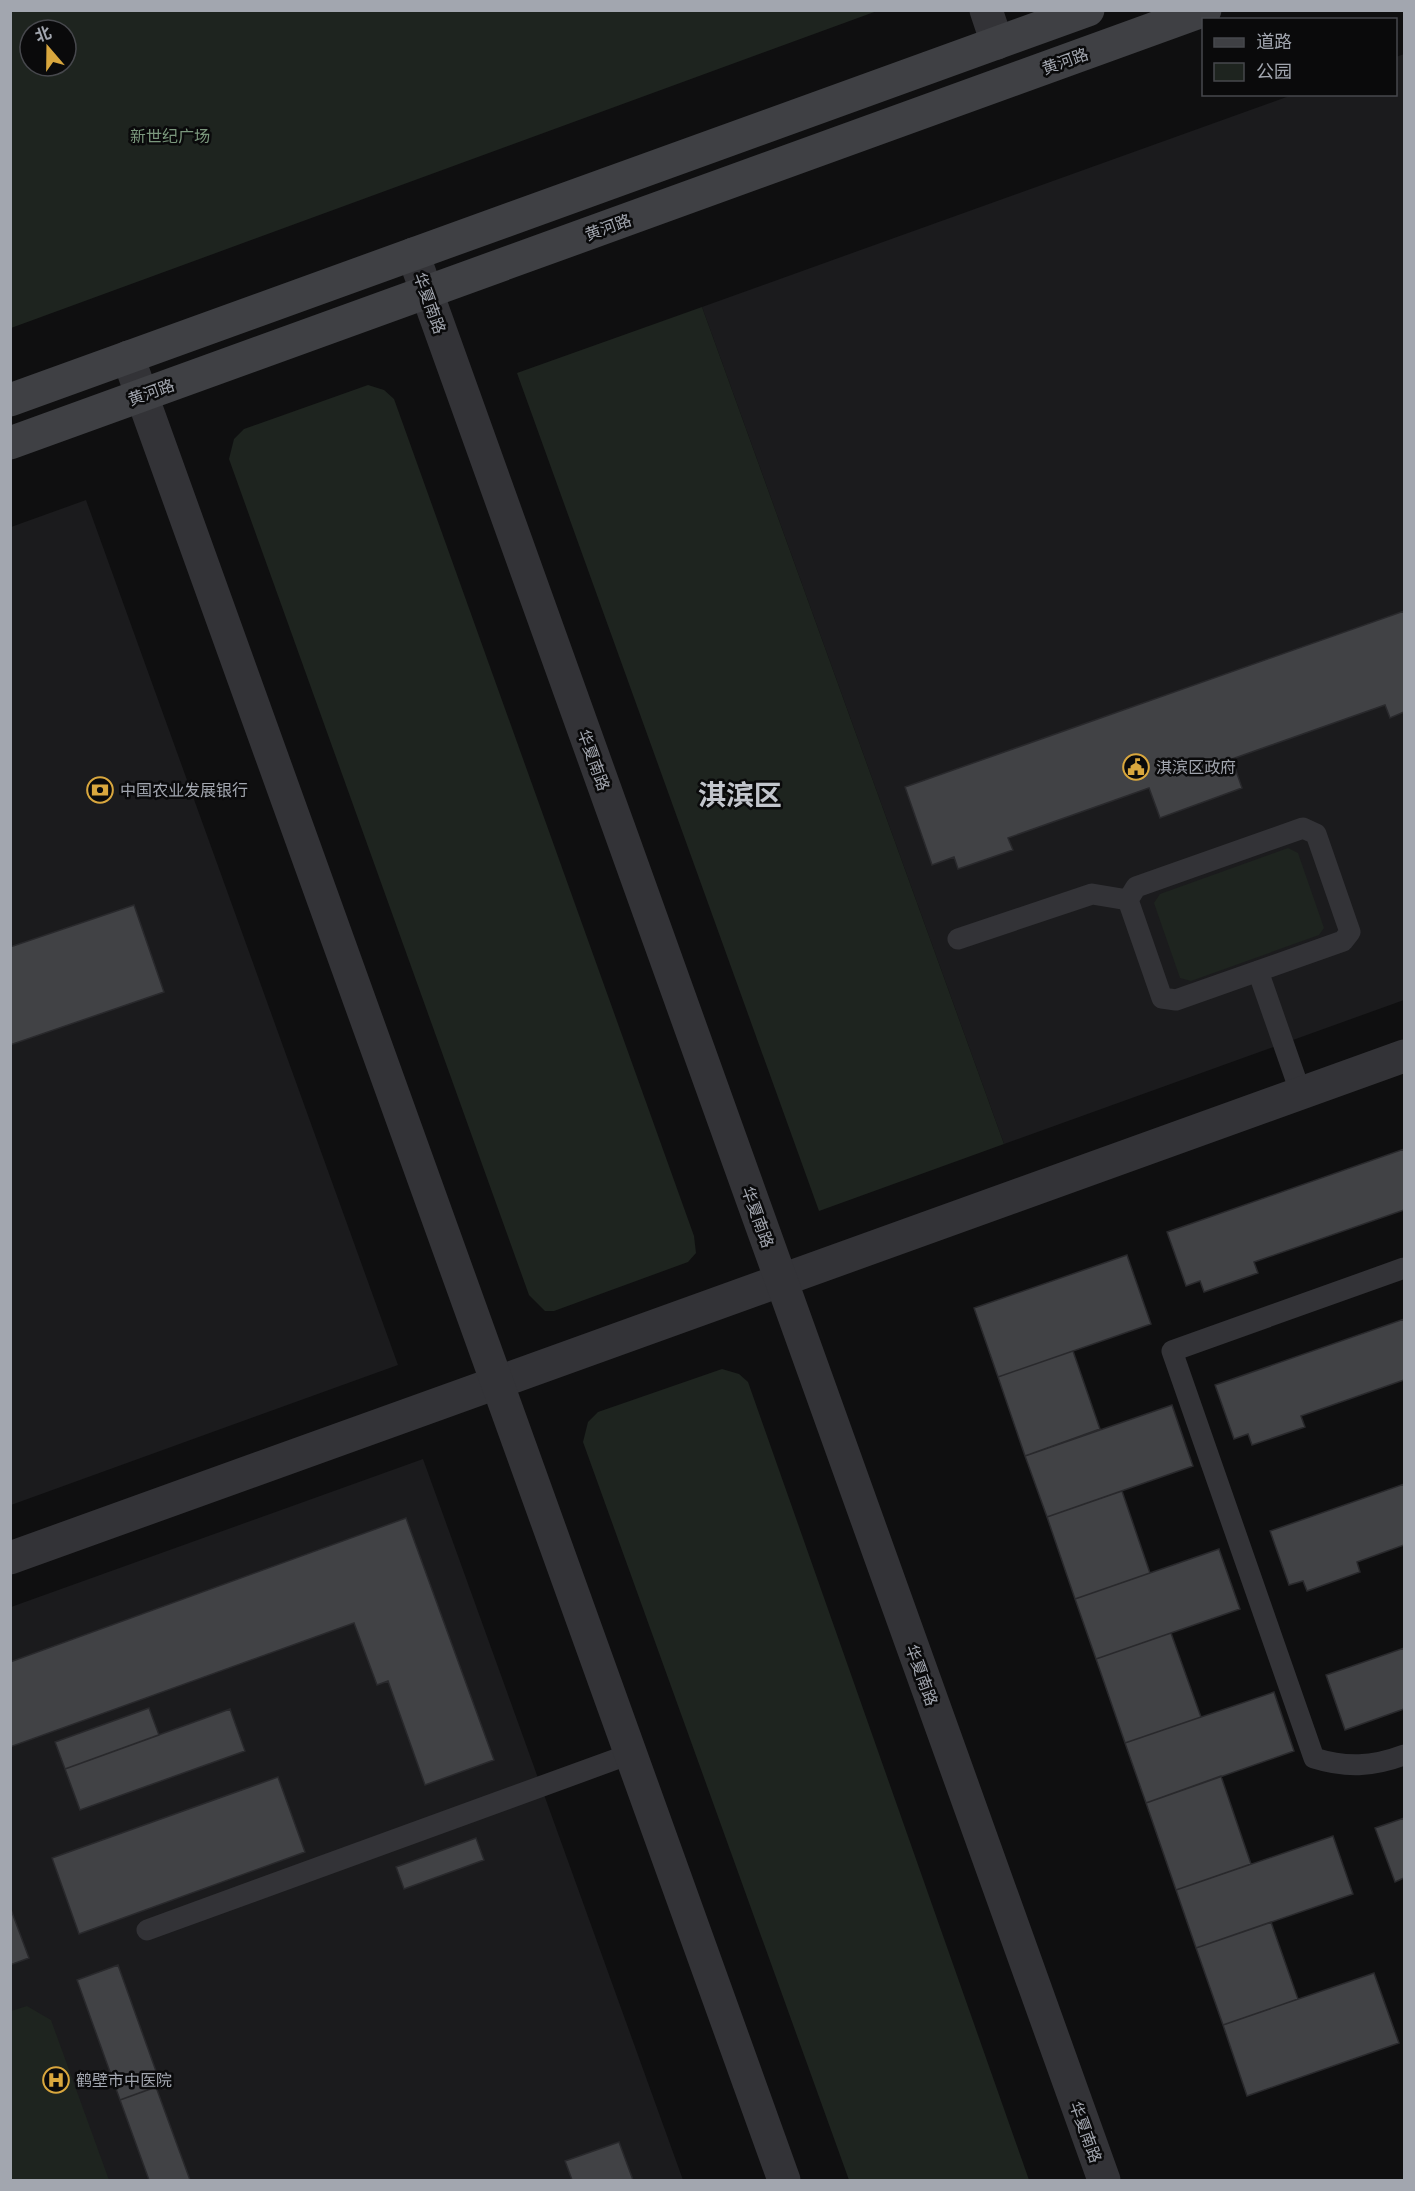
<svg xmlns="http://www.w3.org/2000/svg" width="1415" height="2191" viewBox="0 0 1415 2191" font-family="'Nunito Sans','Noto Sans SC',sans-serif">
<style>
.built{fill:#1b1b1d}
.green{fill:#1e241f;fill-rule:evenodd}
.building{fill:#414245;stroke:#29292c;stroke-width:1.5}
.lines{fill:none;stroke-linecap:round;stroke-linejoin:round}
.service{stroke:#333337;stroke-width:21}
.minor{stroke:#333337;stroke-width:33}
.tertiary{stroke:#333337;stroke-width:33}
.secondary{stroke:#3f4044;stroke-width:33}
.labels{text-anchor:middle;stroke-width:5;stroke-linejoin:round;paint-order:stroke}
.street-label{font-size:16px;fill:#a2a6af;stroke:#0a0a0b}
.park-label{font-size:16px;fill:#7b987d;stroke:#0a0a0b}
.poi-label{font-size:16px;fill:#a2a6af;stroke:#0a0a0b;text-anchor:start}
.town-label{font-size:28px;font-weight:bold;fill:#c2c5cc;stroke:#0a0a0b}
</style>
<rect width="100%" height="100%" fill="#0f0f10"/>
<path class="built" d="M 1404,54 L 1404,1000 L 1004,1144 L 702,307 L 1292,95 L 1396,94 L 1396,57 Z
M 86,500 L 398,1365 L 11,1505 L 11,527 Z
M 423,1459 L 683,2180 L 11,2180 L 11,1607 Z"/>
<path class="green" d="M 11,10 L 877,10 L 877,11 L 11,328 ZM 30,30 L 66,30 L 66,66 L 30,66 Z
M 702,307 L 1004,1144 L 819,1211 L 517,373 Z
M 368,385 L 384,390 L 394,399 L 694,1236 L 696,1253 L 688,1262 L 554,1311 L 545,1311 L 529,1295 L 229,459 L 234,439 L 244,429 Z
M 1288,848 L 1298,853 L 1324,928 L 1319,935 L 1191,981 L 1180,978 L 1154,903 L 1160,894 Z
M 722,1369 L 739,1374 L 748,1382 L 1029,2180 L 849,2180 L 583,1442 L 588,1422 L 598,1412 Z
M 27,2006 L 51,2020 L 109,2180 L 11,2180 L 11,2011 Z"/>
<path class="building" d="M 1404,611 L 1404,712 L 1390,718 L 1385,705 L 1232,759 L 1242,788 L 1160,818 L 1149,788 L 1008,838 L 1013,850 L 958,869 L 954,857 L 932,865 L 905,787 Z
M 134,905 L 164,992 L 10,1045 L 10,947 Z
M 1404,1149 L 1404,1210 L 1254,1262 L 1258,1273 L 1204,1292 L 1200,1281 L 1186,1286 L 1167,1232 Z
M 1127,1255 L 1151,1324 L 998,1377 L 974,1308 Z
M 1404,1319 L 1404,1380 L 1301,1416 L 1305,1427 L 1252,1445 L 1248,1434 L 1234,1439 L 1215,1385 Z
M 1073,1351 L 1100,1429 L 1025,1456 L 998,1377 Z
M 1172,1405 L 1193,1466 L 1047,1517 L 1025,1456 Z
M 1404,1484 L 1404,1545 L 1357,1562 L 1360,1572 L 1307,1591 L 1303,1581 L 1289,1585 L 1270,1531 Z
M 1122,1491 L 1150,1573 L 1075,1599 L 1047,1517 Z
M 406,1518 L 494,1760 L 425,1785 L 388,1681 L 377,1685 L 354,1623 L 10,1747 L 10,1662 Z
M 1219,1549 L 1240,1609 L 1096,1659 L 1075,1599 Z
M 1171,1633 L 1201,1717 L 1125,1743 L 1096,1659 Z
M 1404,1648 L 1404,1709 L 1345,1730 L 1326,1675 Z
M 1274,1692 L 1294,1751 L 1146,1803 L 1125,1743 Z
M 149,1708 L 159,1735 L 65,1769 L 55,1742 Z
M 230,1709 L 245,1751 L 80,1810 L 65,1769 Z
M 1221,1776 L 1251,1864 L 1176,1890 L 1146,1803 Z
M 278,1777 L 305,1852 L 79,1934 L 52,1858 Z
M 1404,1818 L 1404,1878 L 1395,1882 L 1375,1828 Z
M 1333,1836 L 1353,1894 L 1196,1948 L 1176,1890 Z
M 476,1838 L 484,1860 L 404,1889 L 396,1867 Z
M 10,1907 L 29,1958 L 10,1965 Z
M 1271,1922 L 1298,1999 L 1223,2025 L 1196,1948 Z
M 118,1965 L 161,2085 L 120,2100 L 77,1980 Z
M 1374,1973 L 1399,2043 L 1247,2096 L 1223,2025 Z
M 156,2087 L 190,2180 L 149,2180 L 120,2100 Z
M 619,2142 L 633,2180 L 572,2180 L 565,2161 Z"/>
<g class="lines">
<path class="service" d="M 1303,828 L 1316,834 L 1350,932 L 1343,941 L 1176,1000 L 1162,998 L 1128,900 L 1136,887 Z
M 958,939 L 1092,894 L 1128,900
M 1258,971 L 1301,1094
M 1404,1268 L 1172,1351 L 1314,1758 C 1346,1768 1372,1767 1404,1755
M 147,1930 L 630,1754"/>
<path class="minor" d="M 986,10 L 997,43
M 10,1558 L 1404,1056"/>
<path class="tertiary" d="M 413,254 L 1104,2180
M 128,357 L 784,2180"/>
<path class="secondary" d="M 10,400 L 1088,10
M 10,443 L 1205,10"/>
</g>
<defs>
<g id="civic-ring" transform="scale(1.35)"><circle r="9.5" fill="#0a0a0b" stroke="#d9a73e" stroke-width="1.5"/><path d="M-.6-6.5H3V-4.5H.6V-3L4-1V1h2V6H-6V1h2V-1L-.6-3ZM-1.2 2.5V6h2.4V2.5Z" fill="#d9a73e"/></g>
<g id="bank-ring" transform="scale(1.35)"><circle r="9.5" fill="#0a0a0b" stroke="#d9a73e" stroke-width="1.5"/><path d="M-6-4H6V4H-6ZM0-2.3a2.3 2.3 0 1 0 0 4.6a2.3 2.3 0 1 0 0-4.6Z" fill="#d9a73e"/></g>
<g id="hospital-ring" transform="scale(1.35)"><circle r="9.5" fill="#0a0a0b" stroke="#d9a73e" stroke-width="1.5"/><path d="M-5-5h3v3.5h4V-5h3V5h-3V1.5h-4V5h-3Z" fill="#d9a73e"/></g>
</defs>
<g fill-rule="evenodd">
<use href="#civic-ring" x="1136" y="767"/>
<use href="#bank-ring" x="100" y="790"/>
<use href="#hospital-ring" x="56" y="2080"/>
</g>
<g class="labels">
<g class="street-label">
<text transform="translate(1065 61) rotate(-20)" y="6">黄河路</text>
<text transform="translate(608 227) rotate(-20)" y="6">黄河路</text>
<text transform="translate(430 303) rotate(70)" y="6">华夏南路</text>
<text transform="translate(151 392) rotate(-20)" y="6">黄河路</text>
<text transform="translate(594 760) rotate(70)" y="6">华夏南路</text>
<text transform="translate(758 1217) rotate(70)" y="6">华夏南路</text>
<text transform="translate(922 1675) rotate(70)" y="6">华夏南路</text>
<text transform="translate(1086 2132) rotate(70)" y="6">华夏南路</text>
</g>
<g class="park-label">
<text x="170" y="142">新世纪广场</text>
</g>
<g class="poi-label">
<text x="1156" y="773">淇滨区政府</text>
<text x="120" y="796">中国农业发展银行</text>
<text x="76" y="2086">鹤壁市中医院</text>
</g>
<g class="town-label">
<text x="740" y="805">淇滨区</text>
</g>
</g>
<rect width="1415" height="2191" fill="none" stroke="#a2a6af" stroke-width="24"/>
<rect x="1202" y="18" width="195" height="78" fill="#0a0a0b" stroke="#47484d" stroke-width="1.5"/>
<rect x="1214" y="38" width="30" height="9" fill="#3f4044" stroke="#47484d" stroke-width="1.5"/>
<text x="1256" y="48" font-size="18" fill="#a2a6af">道路</text>
<rect x="1214" y="63" width="30" height="18" fill="#1e241f" stroke="#47484d" stroke-width="1.5"/>
<text x="1256" y="78" font-size="18" fill="#a2a6af">公园</text>
<g transform="translate(48 48) rotate(340)"><circle r="28" fill="#0a0a0b" stroke="#47484d" stroke-width="1.5"/>
<path d="M0-4.5L10 22L0 15L-10 22Z" fill="#d9a73e"/>
<text y="-9" font-size="16" font-weight="bold" text-anchor="middle" fill="#a2a6af">北</text>
</g>
</svg>
